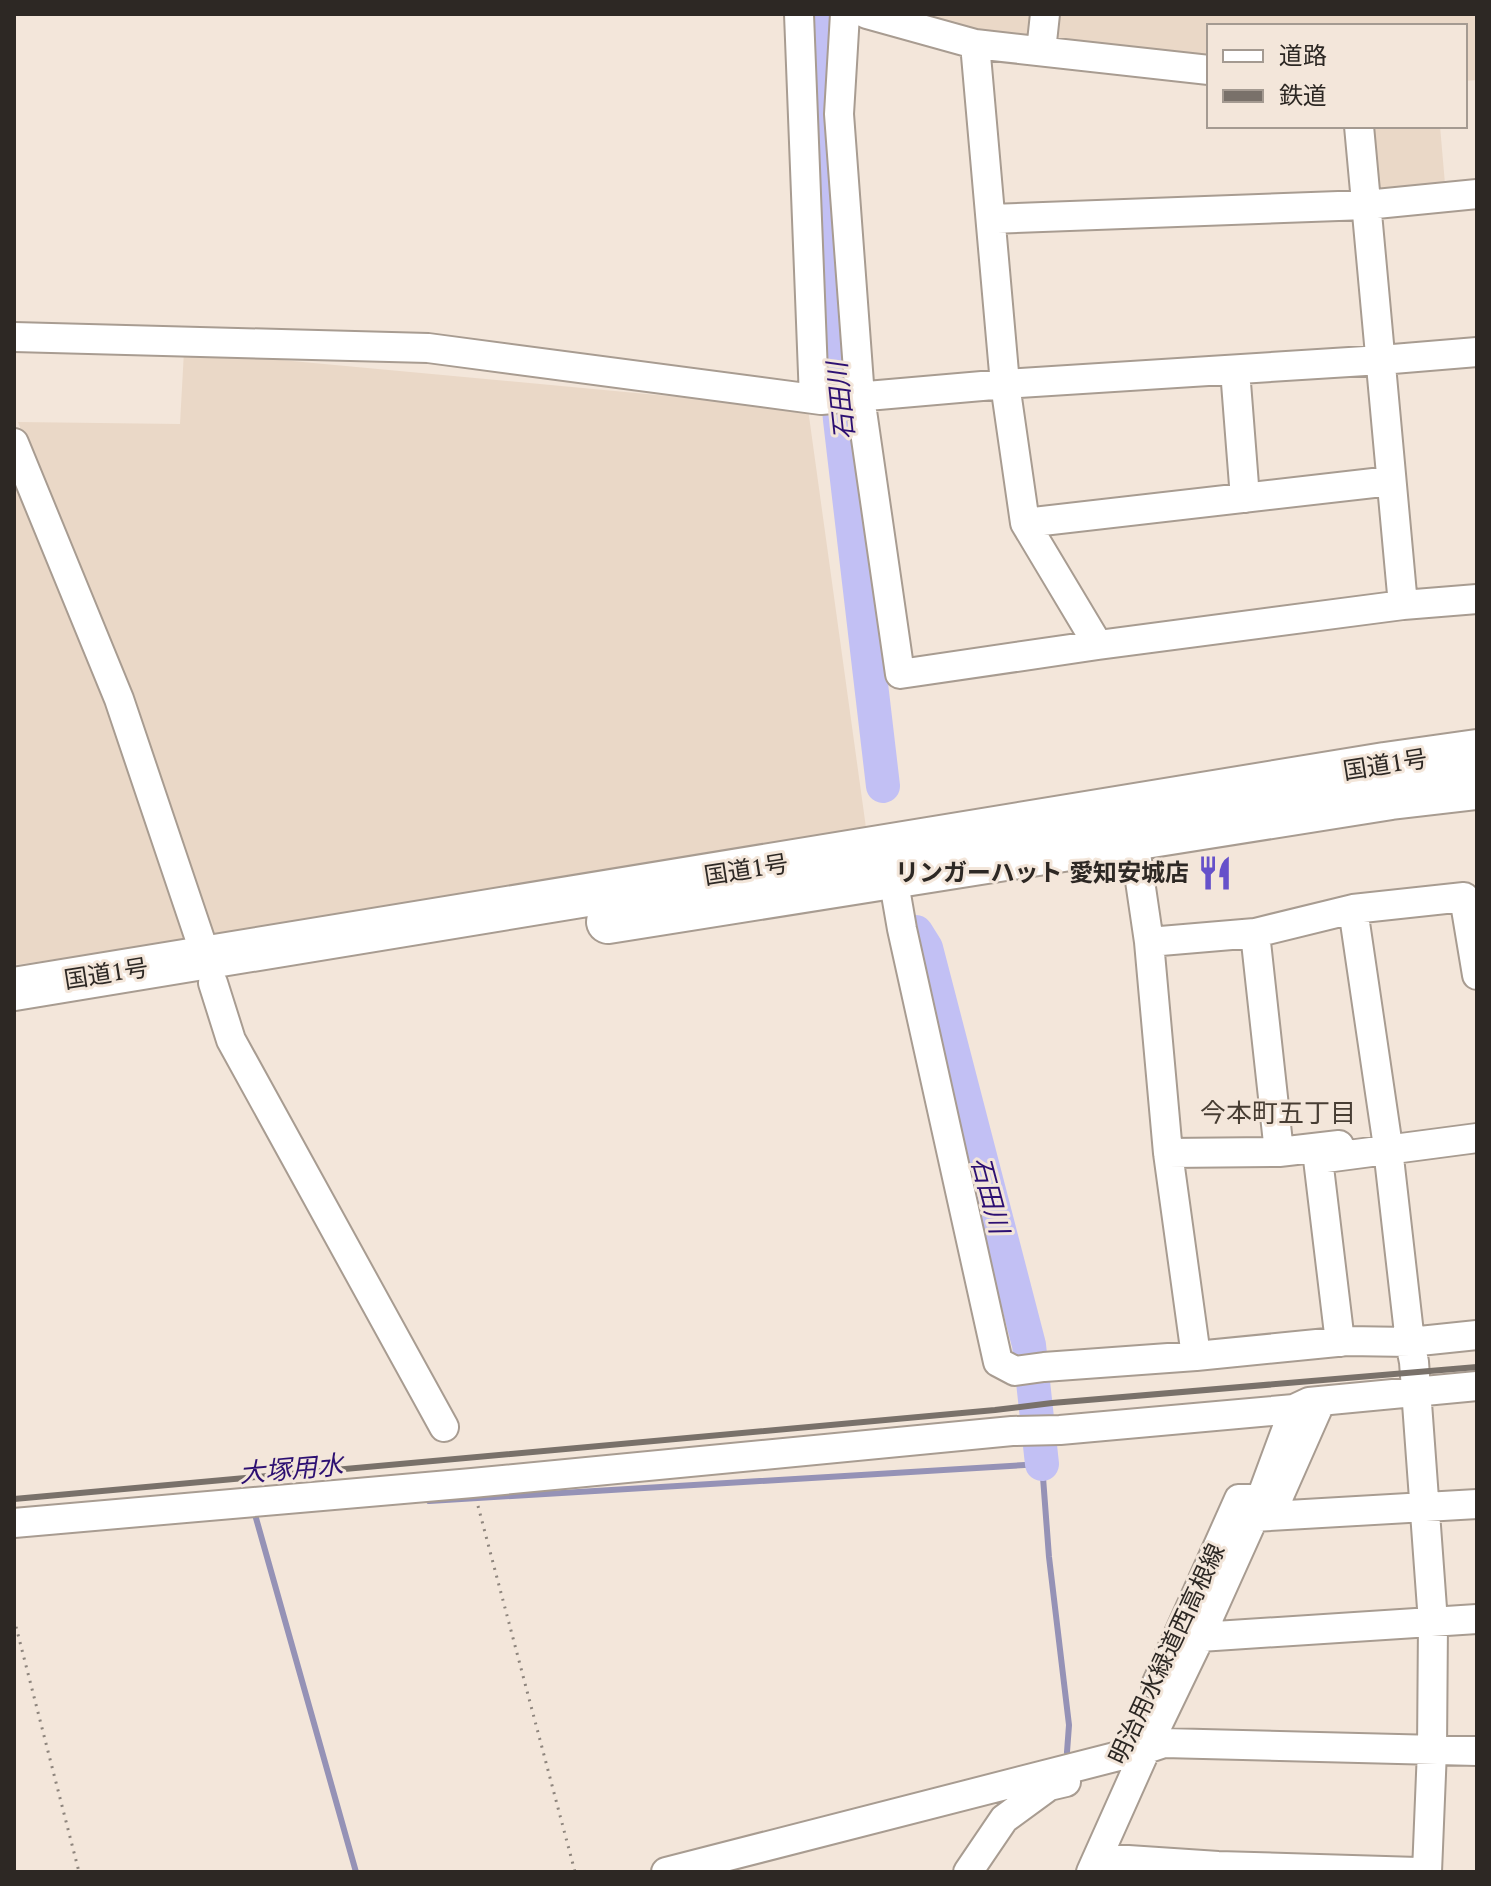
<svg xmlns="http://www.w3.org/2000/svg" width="1491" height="1886" viewBox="0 0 1491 1886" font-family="'PT Serif','Noto Sans JP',serif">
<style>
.built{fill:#ead8c7}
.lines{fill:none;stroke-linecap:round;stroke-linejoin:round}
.stream{stroke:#9592b6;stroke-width:6}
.river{stroke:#c2c0f4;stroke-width:34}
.minor-casing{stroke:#a89c91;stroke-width:32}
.highway-casing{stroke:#a89c91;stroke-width:46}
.path{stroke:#8e857d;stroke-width:3;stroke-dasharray:2 6;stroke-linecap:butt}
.minor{stroke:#fff;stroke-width:28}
.highway{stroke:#fff;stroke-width:42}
.rail{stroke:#79716a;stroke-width:6}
.labels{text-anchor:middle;stroke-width:6;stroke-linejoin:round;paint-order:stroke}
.street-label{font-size:24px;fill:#2d2824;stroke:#f3e6da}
.poi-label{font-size:24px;font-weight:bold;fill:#2d2824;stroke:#f3e6da;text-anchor:end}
.water-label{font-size:26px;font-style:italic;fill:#2d1072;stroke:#f3e6da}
.neighbourhood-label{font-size:26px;fill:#473d33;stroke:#f3e6da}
</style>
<rect width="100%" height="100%" fill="#f3e6da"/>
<path class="built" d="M 902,14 L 1033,14 L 1030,36 L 1023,41 Z
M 1055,14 L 1477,14 L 1477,80 L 1465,81 L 1465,26 L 1209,26 L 1209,62 L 1052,42 Z
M 1372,126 L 1440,126 L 1445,184 L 1378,193 Z
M 184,351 L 808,409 L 867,835 L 212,934 L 18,422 L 180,424 Z
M 14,454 L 114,714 L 185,941 L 14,965 Z"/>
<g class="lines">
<path class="stream" d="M 429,1501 L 1042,1464 L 1049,1557 L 1069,1725 L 1067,1752
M 254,1511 L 356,1872"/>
<path class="river" d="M 822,14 L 824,41 L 825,253 L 840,420 L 883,786
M 916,932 L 926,948 L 1029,1345 L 1042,1464"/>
<g class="minor-casing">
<path id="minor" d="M 799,14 L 814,399
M 845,14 L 839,114 L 860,397 L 900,674 L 1098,645 L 1403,605 L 1477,599
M 867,14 L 975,44 L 1209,70
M 975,44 L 1005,384 L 1025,523 L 1098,645
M 1041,51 L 1045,14
M 1359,126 L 1403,605
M 991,219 L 1366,205 L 1477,194
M 14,337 L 428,348 L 821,400 L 1005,384 L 1381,360 L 1477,352
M 1235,370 L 1245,498
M 14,443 L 119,699 L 206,957
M 1025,523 L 1391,481
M 1134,840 L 1149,942 L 1168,1153 L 1196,1356 L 1347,1341 L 1410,1342 L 1477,1335
M 893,877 L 902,929 L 998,1362 L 1015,1371 L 1044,1367 L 1196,1356
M 1353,909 L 1387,1140 L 1410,1342 L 1414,1362 L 1433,1622 L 1432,1750 L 1427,1872
M 1255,933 L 1279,1152
M 1149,942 L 1255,933 L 1353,909 L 1464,897 L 1477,975
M 213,983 L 231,1040 L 444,1427
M 1168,1153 L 1279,1152 L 1339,1145
M 1340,1342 L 1318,1159 L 1477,1138
M 1254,1517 L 1477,1504
M 14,1523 L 472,1483 L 1012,1431 L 1060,1430 L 1294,1409
M 1200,1637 L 1477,1619
M 1156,1685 L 1239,1499 L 1279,1496 L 1321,1401
M 1098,1858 L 1218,1866 L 1418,1872
M 666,1872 L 1146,1749 L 1200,1637 L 1254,1517 L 1294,1409 L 1309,1402 L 1477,1386
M 968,1872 L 1004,1819 L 1049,1786 L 1066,1782
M 1091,1872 L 1146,1749 L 1164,1743 L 1477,1751"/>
</g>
<g class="highway-casing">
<path id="highway" d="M 608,922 L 1391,798 L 1477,788
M 14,989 L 1385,764 L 1477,751"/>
</g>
<path class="path" d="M 478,1506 L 575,1872
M 14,1619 L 79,1872"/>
<use href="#minor" class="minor"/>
<use href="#highway" class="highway"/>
<path class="rail" d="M 14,1499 L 995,1410 L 1052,1403 L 1477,1367"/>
</g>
<defs>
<g id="restaurant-bare" transform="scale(2.76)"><path d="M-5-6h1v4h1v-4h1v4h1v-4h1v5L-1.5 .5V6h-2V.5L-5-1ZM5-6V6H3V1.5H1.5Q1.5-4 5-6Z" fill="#6551ca" stroke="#f3e6da" stroke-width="2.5" paint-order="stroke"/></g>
</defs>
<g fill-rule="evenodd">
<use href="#restaurant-bare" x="1215" y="873"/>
</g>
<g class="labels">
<g class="street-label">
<text transform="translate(1385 765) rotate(-9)" y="8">国道1号</text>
<text transform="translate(746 870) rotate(-9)" y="8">国道1号</text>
<text transform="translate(106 974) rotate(-9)" y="8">国道1号</text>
<text transform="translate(1167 1654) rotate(-65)" y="8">明治用水緑道西高根線</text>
</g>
<g class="poi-label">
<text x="1189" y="881">リンガーハット 愛知安城店</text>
</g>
<g class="water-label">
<text transform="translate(841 401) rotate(-96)" y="9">石田川</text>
<text transform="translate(990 1195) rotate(75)" y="9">石田川</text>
<text transform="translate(291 1469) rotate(-5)" y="9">大塚用水</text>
</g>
<g class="neighbourhood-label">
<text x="1278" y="1122">今本町五丁目</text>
</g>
</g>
<rect width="1491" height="1886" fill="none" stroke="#2d2824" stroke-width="32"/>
<rect x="1207" y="24" width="260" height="104" fill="#f3e6da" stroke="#a49a91" stroke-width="2"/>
<rect x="1223" y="50" width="40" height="12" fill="#ffffff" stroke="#a49a91" stroke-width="2"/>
<text x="1279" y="64" font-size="24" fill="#2d2824">道路</text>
<rect x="1223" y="90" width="40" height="12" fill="#79716a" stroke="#a49a91" stroke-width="2"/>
<text x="1279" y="104" font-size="24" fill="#2d2824">鉄道</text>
</svg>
